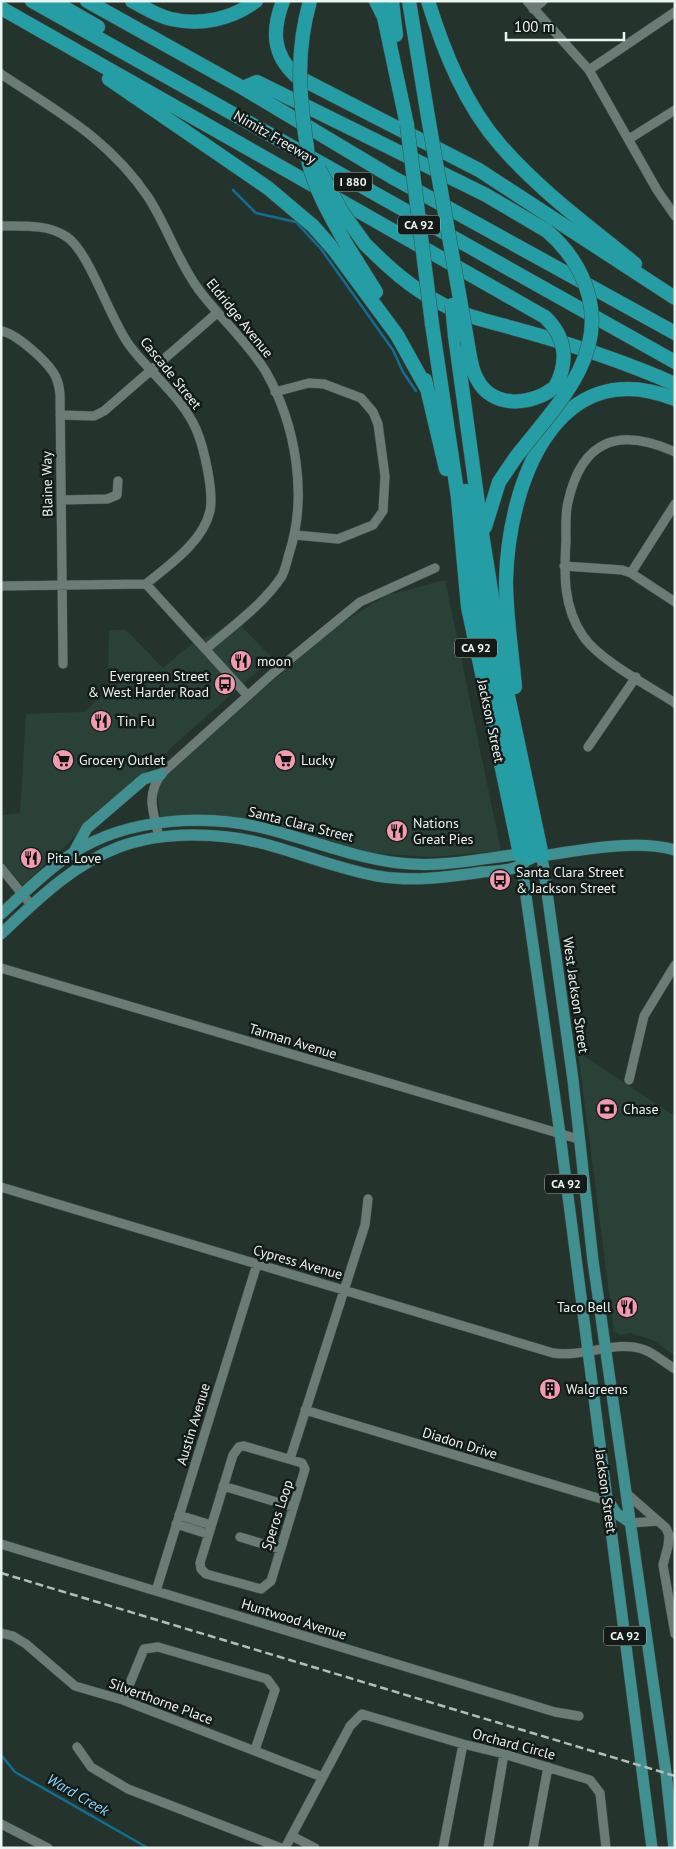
<svg xmlns="http://www.w3.org/2000/svg" width="676" height="1849" viewBox="0 0 676 1849" font-family="'PT Sans',sans-serif">
<style>
.built{fill:#2a4138}
.lines{fill:none;stroke-linecap:round;stroke-linejoin:round}
.stream{stroke:#136d92;stroke-width:2.5}
.minor-casing{stroke:#414f4a;stroke-width:10}
.major-casing{stroke:#414f4a;stroke-width:12}
.highway-casing{stroke:#414f4a;stroke-width:15}
.minor{stroke:#6a7c75;stroke-width:9}
.major{stroke:#409091;stroke-width:11}
.highway{stroke:#249ea4;stroke-width:14}
.rail{stroke:#b3beba;stroke-width:2.5;stroke-dasharray:8 4;stroke-linecap:butt}
.highway-bridge-casing{stroke:#414f4a;stroke-width:15;stroke-linecap:butt}
.highway-bridge{stroke:#249ea4;stroke-width:14}
.labels{text-anchor:middle;stroke-width:5;stroke-linejoin:round;paint-order:stroke}
.shield{fill:#131a17;stroke:#aab3af;stroke-width:1}
.shield-label{font-size:12px;font-weight:bold;fill:#eaf4f0}
.street-label{font-size:14px;fill:#eaf4f0;stroke:#131a17}
.poi-label{font-size:14px;fill:#eaf4f0;stroke:#131a17;text-anchor:start}
.water-label{font-size:15px;font-style:italic;fill:#8dd7fe;stroke:#131a17}
</style>
<rect width="100%" height="100%" fill="#24342d"/>
<path class="built" d="M 445,580 L 501,851 L 431,857 L 370,853 L 264,823 L 161,820 L 157,793 L 164,777 L 329,631 L 387,595 Z
M 238,623 L 272,658 L 183,737 L 23,885 L 1,861 L 1,815 L 20,813 L 26,714 L 84,712 L 108,690 L 109,630 L 126,630 L 163,668 L 193,643 Z
M 578,1052 L 675,1116 L 675,1356 L 653,1340 L 631,1333 L 620,1335 L 614,1331 Z"/>
<g class="lines">
<path class="stream" d="M 233,190 L 256,213 L 296,222 L 321,249 L 393,350 L 403,372 L 416,391
M 1,1755 L 15,1772 L 148,1848"/>
<g class="minor-casing">
<path id="minor" d="M 527,1 L 589,70 L 657,190 L 675,216
M 533,9 L 543,1
M 589,70 L 675,12
M 1,74 C 58,112 109,139 148,197 C 167,226 178,262 199,290 C 220,318 248,342 266,372 C 296,425 308,496 289,554 C 287,561 285,570 282,576 C 263,605 231,627 206,649
M 629,139 L 675,110
M 1,226 C 24,226 48,224 67,237 C 90,253 110,320 130,346 C 150,373 182,397 196,429 C 204,447 214,492 210,511 C 203,542 169,565 146,584
M 1,331 C 16,333 45,360 53,372 C 58,379 59,386 60,394 L 63,664
M 275,392 L 309,383 L 324,384 L 361,398 L 373,412 L 378,424 L 385,476 L 383,511 L 373,525 L 338,539 L 295,535
M 60,415 L 94,416 L 104,411 L 217,313
M 675,452 C 619,427 582,439 568,502 C 565,514 566,528 566,540 C 564,574 563,607 583,636 C 599,660 649,686 675,703
M 61,500 L 107,499 L 117,495 L 118,481
M 564,566 L 622,570 L 631,573 L 675,602
M 631,573 L 675,504
M 1,586 L 146,584 L 248,696
M 588,747 L 636,677
M 159,838 C 154,811 145,799 161,774 L 272,674 L 360,602 L 435,568
M 1,868 L 32,906
M 1,968 L 578,1139
M 629,1080 L 644,1016 L 675,965
M 1,1187 L 553,1353 C 584,1358 617,1339 645,1350 C 655,1354 665,1363 675,1369
M 305,1410 L 608,1501
M 244,1446 L 302,1463 L 305,1469 L 271,1581 L 261,1589 L 206,1574 L 201,1569 L 200,1563 L 233,1455 L 239,1447 Z
M 290,1459 L 365,1225 L 368,1199
M 223,1486 L 293,1507
M 626,1493 L 666,1528 L 669,1535 L 668,1546 L 663,1565 L 675,1634
M 179,1515 L 211,1525
M 631,1523 L 658,1521
M 176,1524 L 208,1534
M 240,1537 L 280,1549
M 1,1544 L 555,1712 L 579,1716
M 156,1591 L 257,1264
M 1,1633 L 13,1636 L 26,1644 L 75,1686 L 123,1700 L 322,1777
M 123,1700 L 144,1649 L 158,1647 L 267,1679 L 275,1690 L 255,1750
M 77,1747 L 91,1767 L 128,1789 L 281,1848
M 1,1824 L 48,1848
M 292,1836 L 315,1848
M 285,1848 L 350,1726 L 362,1714 L 463,1744 L 504,1754 L 590,1780 L 600,1793 L 606,1848
M 443,1848 L 463,1744
M 488,1848 L 504,1754
M 533,1848 L 548,1767"/>
</g>
<g class="major-casing">
<path id="major" d="M 74,852 L 87,828 L 144,779 L 161,774
M 520,854 L 560,1134 L 652,1848
M 542,856 L 573,1080 L 593,1261 L 666,1773 L 674,1848
M 1,914 C 24,893 47,870 73,853 C 128,817 209,813 271,830 C 313,841 356,858 399,863 C 439,868 480,859 520,854 L 529,858 C 572,852 633,838 675,850
M 1,934 C 37,900 72,865 119,847 C 162,831 220,832 265,844 C 302,854 338,869 377,876 C 413,882 447,877 482,872 C 495,871 516,871 525,862
M 609,1502 L 616,1513 L 631,1523"/>
</g>
<g class="highway-casing">
<path id="highway" d="M 32,1 L 675,362
M 53,1 L 98,27
M 87,1 L 243,88 L 392,177 L 675,333
M 132,1 C 144,7 157,16 171,19 C 201,26 232,19 256,1
M 283,1 C 272,30 272,54 296,76 L 479,170 L 675,298
M 376,1 L 384,17 L 407,125
M 392,1 L 396,35
M 409,1 L 428,117
M 428,1 C 444,52 465,105 501,146 C 540,191 590,227 635,264
M 1,8 L 545,317
M 109,79 L 268,188 L 313,226 L 335,251 L 397,335 L 427,389
M 243,88 L 257,82 L 486,195 L 547,231
M 346,244 L 376,292
M 365,244 C 388,267 411,288 440,303 C 467,318 497,323 527,332 C 577,346 627,363 675,384
M 432,324 L 458,498 L 468,607 L 520,854
M 455,336 L 483,540 L 508,696 L 542,856
M 468,345 C 470,356 471,369 477,379 C 492,409 532,406 555,387
M 425,380 L 446,469
M 466,491 L 491,674 L 529,858
M 485,527 L 499,482 L 516,457
M 515,687 C 512,652 506,616 506,581 C 508,487 554,351 675,399"/>
</g>
<use href="#minor" class="minor"/>
<use href="#major" class="major"/>
<use href="#highway" class="highway"/>
<path class="rail" d="M 1,1573 L 675,1776"/>
<g class="highway-bridge-casing">
<path id="highway-bridge" d="M 310,1 C 296,50 299,92 306,141 C 308,149 307,157 309,164 C 316,192 332,219 346,244
M 428,117 L 468,345
M 407,125 L 432,324
M 319,169 L 342,212 L 365,244
M 452,305 L 455,336
M 545,317 C 566,337 569,362 555,387
M 516,457 C 552,410 605,361 589,297 C 582,269 568,249 547,231"/>
</g>
<use href="#highway-bridge" class="highway-bridge"/>
</g>
<defs>
<g id="restaurant-disc" transform="scale(1.125)"><circle r="9.5" fill="#f29aaf" stroke="#131a17"/><path d="M-5-6h1v4h1v-4h1v4h1v-4h1v5L-1.5 .5V6h-2V.5L-5-1ZM5-6V6H3V1.5H1.5Q1.5-4 5-6Z" fill="#111"/></g>
<g id="bus-disc" transform="scale(1.125)"><circle r="9.5" fill="#f29aaf" stroke="#131a17"/><path d="M-5-6H5V4H4V6H2V4H-2V6H-4V4H-5ZM-3.5-4V0h7V-4ZM-3.5 1.2v1.5H-2V1.2ZM2 1.2v1.5H3.5V1.2Z" fill="#111"/></g>
<g id="supermarket-disc" transform="scale(1.125)"><circle r="9.5" fill="#f29aaf" stroke="#131a17"/><path d="M-6-5.5h2.5l.6 2H6L4.5 2H-2.5L-4.4-4H-6ZM-1.5 3.2a1.3 1.3 0 1 0 .1 0ZM3 3.2a1.3 1.3 0 1 0 .1 0Z" fill="#111"/></g>
<g id="bank-disc" transform="scale(1.125)"><circle r="9.5" fill="#f29aaf" stroke="#131a17"/><path d="M-6-4H6V4H-6ZM0-2.3a2.3 2.3 0 1 0 0 4.6a2.3 2.3 0 1 0 0-4.6Z" fill="#111"/></g>
<g id="building-disc" transform="scale(1.125)"><circle r="9.5" fill="#f29aaf" stroke="#131a17"/><path d="M-4-6H4V6H1V3H-1V6H-4ZM-2.5-4.3h1.7v1.8h-1.7ZM.8-4.3h1.7v1.8H.8ZM-2.5-1h1.7V.8h-1.7ZM.8-1h1.7V.8H.8Z" fill="#111"/></g>
</defs>
<g fill-rule="evenodd">
<use href="#restaurant-disc" x="241" y="661"/>
<use href="#bus-disc" x="225" y="684"/>
<use href="#restaurant-disc" x="101" y="721"/>
<use href="#supermarket-disc" x="63" y="760"/>
<use href="#supermarket-disc" x="285" y="760"/>
<use href="#restaurant-disc" x="397" y="831"/>
<use href="#restaurant-disc" x="31" y="858"/>
<use href="#bus-disc" x="500" y="880"/>
<use href="#bank-disc" x="607" y="1109"/>
<use href="#restaurant-disc" x="627" y="1307"/>
<use href="#building-disc" x="550" y="1389"/>
</g>
<g class="labels">
<g class="shield">
<rect x="334" y="172.5" width="38" height="19" rx="4"/>
<rect x="398" y="215.5" width="42" height="19" rx="4"/>
<rect x="455" y="638.5" width="42" height="19" rx="4"/>
<rect x="545" y="1174.5" width="42" height="19" rx="4"/>
<rect x="604" y="1626.5" width="42" height="19" rx="4"/>
</g>
<g class="shield-label">
<text x="353" y="186">I 880</text>
<text x="419" y="229">CA 92</text>
<text x="476" y="652">CA 92</text>
<text x="566" y="1188">CA 92</text>
<text x="625" y="1640">CA 92</text>
</g>
<g class="street-label">
<text transform="translate(275 137) rotate(30)" y="5">Nimitz Freeway</text>
<text transform="translate(240 318) rotate(51)" y="5">Eldridge Avenue</text>
<text transform="translate(171 373) rotate(51)" y="5">Cascade Street</text>
<text transform="translate(47 484) rotate(-91)" y="5">Blaine Way</text>
<text transform="translate(491 721) rotate(78)" y="5">Jackson Street</text>
<text transform="translate(301 824) rotate(14)" y="5">Santa Clara Street</text>
<text transform="translate(576 995) rotate(82)" y="5">West Jackson Street</text>
<text transform="translate(293 1041) rotate(17)" y="5">Tarman Avenue</text>
<text transform="translate(298 1262) rotate(16)" y="5">Cypress Avenue</text>
<text transform="translate(193 1424) rotate(-73)" y="5">Austin Avenue</text>
<text transform="translate(460 1443) rotate(17)" y="5">Diadon Drive</text>
<text transform="translate(606 1491) rotate(82)" y="5">Jackson Street</text>
<text transform="translate(277 1515) rotate(-72)" y="5">Speros Loop</text>
<text transform="translate(294 1619) rotate(17)" y="5">Huntwood Avenue</text>
<text transform="translate(161 1701) rotate(20)" y="5">Silverthorne Place</text>
<text transform="translate(514 1744) rotate(15)" y="5">Orchard Circle</text>
</g>
<g class="poi-label">
<text x="257" y="666">moon</text>
<text x="209" y="681" text-anchor="end">Evergreen Street<tspan x="209" dy="16">&amp; West Harder Road</tspan></text>
<text x="117" y="726">Tin Fu</text>
<text x="79" y="765">Grocery Outlet</text>
<text x="301" y="765">Lucky</text>
<text x="413" y="828">Nations<tspan x="413" dy="16">Great Pies</tspan></text>
<text x="47" y="863">Pita Love</text>
<text x="516" y="877">Santa Clara Street<tspan x="516" dy="16">&amp; Jackson Street</tspan></text>
<text x="623" y="1114">Chase</text>
<text x="611" y="1312" text-anchor="end">Taco Bell</text>
<text x="566" y="1394">Walgreens</text>
</g>
<g class="water-label">
<text transform="translate(78 1795) rotate(30)" y="5">Ward Creek</text>
</g>
</g>
<rect width="676" height="1849" fill="none" stroke="#eaf4f0" stroke-width="5"/>
<path d="M506 32v8h118v-8" fill="none" stroke="#eaf4f0" stroke-width="2.5"/>
<text x="514" y="32" font-size="15" fill="#eaf4f0" stroke="#131a17" stroke-width="4" paint-order="stroke">100 m</text>
</svg>
